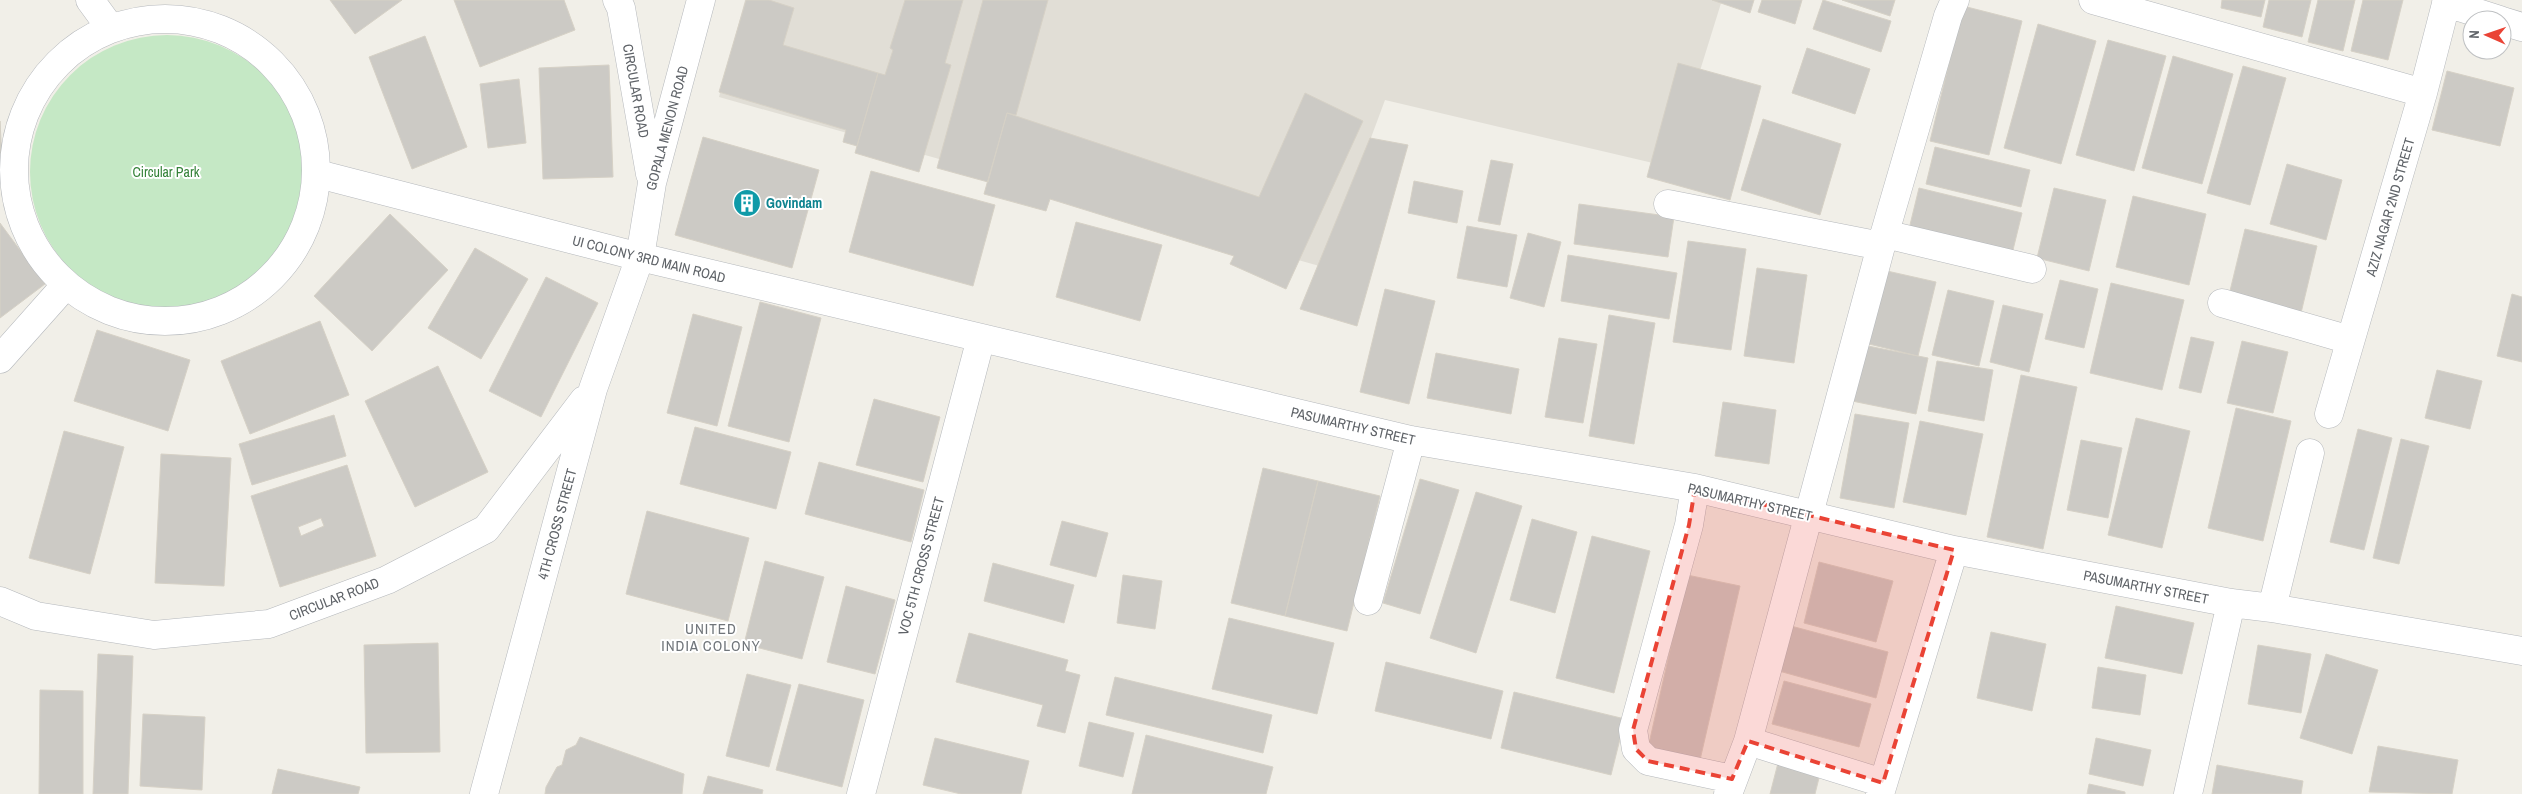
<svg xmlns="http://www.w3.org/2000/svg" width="2522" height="794" viewBox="0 0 2522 794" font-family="'Archivo Narrow',sans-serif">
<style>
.education{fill:#e1ded6}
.green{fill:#c5e8c5}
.building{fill:#cccac5;stroke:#d6d1c6;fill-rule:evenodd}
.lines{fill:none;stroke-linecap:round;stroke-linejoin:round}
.minor-casing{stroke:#b5b8bc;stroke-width:29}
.minor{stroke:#fff;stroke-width:28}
.marked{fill:#ea4335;fill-opacity:0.2;stroke:#ea4335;stroke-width:4;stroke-dasharray:10 6;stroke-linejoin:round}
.labels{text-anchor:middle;stroke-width:4;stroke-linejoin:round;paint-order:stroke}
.street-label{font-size:14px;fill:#5f6368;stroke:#fff}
.park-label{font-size:14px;fill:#348238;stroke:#fff}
.culture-label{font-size:14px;font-weight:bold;fill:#0d838f;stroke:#fff;text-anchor:start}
.neighbourhood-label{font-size:15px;letter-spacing:1px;fill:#70757a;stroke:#fff}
</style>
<rect width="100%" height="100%" fill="#f1efe8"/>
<path class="education" d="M 745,0 L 1722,0 L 1670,167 L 1385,100 L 1323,267 L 719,97 Z"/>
<path class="green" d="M30 172a137 137 0 1 1 274 0a137 137 0 1 1-274 0Z"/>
<path class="building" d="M 330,0 L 402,0 L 355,34 Z
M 454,0 L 564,0 L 575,30 L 480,67 Z
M 746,0 L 769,0 L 794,8 L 783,45 L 878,73 L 857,146 L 843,142 L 846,130 L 719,92 Z
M 905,0 L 963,0 L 945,63 L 951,65 L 919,172 L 855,153 L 878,73 L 885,75 L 893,50 L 890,48 Z
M 983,0 L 1048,0 L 1016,115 L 1007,113 L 988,182 L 937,168 Z
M 1712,0 L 1754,0 L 1750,13 Z
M 1762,0 L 1802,0 L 1795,24 L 1758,12 Z
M 1823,0 L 1891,21 L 1881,52 L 1813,29 Z
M 1842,0 L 1895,0 L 1890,16 Z
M 2222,0 L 2265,0 L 2261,17 L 2221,8 Z
M 2269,0 L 2311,0 L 2302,37 L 2263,27 Z
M 2318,0 L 2355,0 L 2343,51 L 2308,42 Z
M 2363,0 L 2403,0 L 2388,60 L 2351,51 Z
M 1963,6 L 2022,21 L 1989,155 L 1930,141 Z
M 2038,24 L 2096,41 L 2061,164 L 2004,148 Z
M 425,36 L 467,147 L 412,169 L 369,57 Z
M 2108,40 L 2166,56 L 2134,171 L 2076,155 Z
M 1807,48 L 1870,69 L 1855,114 L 1792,93 Z
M 2173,56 L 2233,74 L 2202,184 L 2142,168 Z
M 1678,63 L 1761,86 L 1730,200 L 1647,177 Z
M 609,65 L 613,177 L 543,179 L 539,68 Z
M 2243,66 L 2286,78 L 2250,205 L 2207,193 Z
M 2447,71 L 2514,88 L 2500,146 L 2432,130 Z
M 519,79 L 526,143 L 488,148 L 480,84 Z
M 1305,93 L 1363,121 L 1286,289 L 1230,264 L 1234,256 L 1050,199 L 1046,211 L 984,194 L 1007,113 L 1259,197 Z
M 1763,119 L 1841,144 L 1820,215 L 1741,190 Z
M 0,121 L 3,178 L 0,179 Z
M 703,137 L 819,170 L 792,268 L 675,235 Z
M 1370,138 L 1408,145 L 1357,326 L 1300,309 Z
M 1935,147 L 2030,170 L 2021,207 L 1926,184 Z
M 1491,160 L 1513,164 L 1500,225 L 1478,221 Z
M 2287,164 L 2342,180 L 2326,240 L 2270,224 Z
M 871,171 L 995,205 L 973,286 L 849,252 Z
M 1414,181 L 1463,191 L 1457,223 L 1408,213 Z
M 1919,188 L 2022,213 L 2012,254 L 1909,229 Z
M 2054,188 L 2106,200 L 2089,271 L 2037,258 Z
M 2133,196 L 2206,214 L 2189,285 L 2116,267 Z
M 1579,204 L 1674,217 L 1668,257 L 1574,244 Z
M 390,214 L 448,270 L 372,351 L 314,296 Z
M 1076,222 L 1162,245 L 1140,321 L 1056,297 Z
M 0,223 L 45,284 L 0,318 Z
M 1467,226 L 1517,235 L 1507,287 L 1457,278 Z
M 2245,229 L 2317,246 L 2301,313 L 2229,295 Z
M 1528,233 L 1561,242 L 1544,307 L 1510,298 Z
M 1688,241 L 1746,249 L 1731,350 L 1673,342 Z
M 475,248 L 528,279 L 481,359 L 428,328 Z
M 1568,255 L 1677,273 L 1669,319 L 1561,301 Z
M 1757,268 L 1807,275 L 1794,363 L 1744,356 Z
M 1887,271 L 1936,282 L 1918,356 L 1869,344 Z
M 546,277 L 598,303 L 541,417 L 489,391 Z
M 2060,280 L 2098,289 L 2084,348 L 2045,339 Z
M 2111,283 L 2184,300 L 2162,390 L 2090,373 Z
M 1385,289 L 1435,301 L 1409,404 L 1360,392 Z
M 1948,290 L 1994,301 L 1979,366 L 1932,355 Z
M 2512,294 L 2522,297 L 2522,362 L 2497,356 Z
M 760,302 L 821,318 L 789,442 L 728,426 Z
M 2003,305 L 2043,314 L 2029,372 L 1990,362 Z
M 693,314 L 742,327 L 717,426 L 667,413 Z
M 1609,315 L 1655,323 L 1634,444 L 1589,436 Z
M 320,321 L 349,395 L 250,434 L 221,361 Z
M 97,330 L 190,360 L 168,431 L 74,401 Z
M 2191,337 L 2214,342 L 2201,393 L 2179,388 Z
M 1559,338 L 1597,344 L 1583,423 L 1545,417 Z
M 2242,341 L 2288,352 L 2273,413 L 2227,403 Z
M 1863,345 L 1928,358 L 1916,414 L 1852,401 Z
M 1436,353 L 1519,369 L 1511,414 L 1427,398 Z
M 1937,361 L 1993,370 L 1984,421 L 1928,411 Z
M 438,366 L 488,472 L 415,507 L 365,401 Z
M 2437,370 L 2482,381 L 2470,429 L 2425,418 Z
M 2021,375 L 2077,387 L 2043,549 L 1987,537 Z
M 874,399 L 940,417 L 923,482 L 856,465 Z
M 1723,402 L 1776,410 L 1769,464 L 1715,456 Z
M 2236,408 L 2291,421 L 2263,541 L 2208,528 Z
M 1855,414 L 1909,423 L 1894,508 L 1840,498 Z
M 334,415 L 346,456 L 252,485 L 239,444 Z
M 2136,418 L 2190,431 L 2162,548 L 2108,535 Z
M 1920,421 L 1983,434 L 1966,515 L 1903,502 Z
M 695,427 L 791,452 L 776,509 L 680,484 Z
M 2358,429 L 2392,438 L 2364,550 L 2330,542 Z
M 64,431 L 124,447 L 90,574 L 29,558 Z
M 2401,439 L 2429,446 L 2399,564 L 2373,558 Z
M 2081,440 L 2122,448 L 2108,518 L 2067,510 Z
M 161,454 L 231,458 L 224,586 L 155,583 Z
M 819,462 L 924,490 L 911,542 L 805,514 Z
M 347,465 L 376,556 L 280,587 L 251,496 ZM 321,518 L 324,526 L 301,536 L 298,527 Z
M 1263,468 L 1318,481 L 1285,616 L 1231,603 Z
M 1420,479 L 1459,490 L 1420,614 L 1383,603 Z
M 1318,481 L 1380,496 L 1347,631 L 1285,616 Z
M 1476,492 L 1522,506 L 1476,653 L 1430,638 Z
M 647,511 L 749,538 L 728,621 L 626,594 Z
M 1532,519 L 1577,532 L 1555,613 L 1510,600 Z
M 1062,521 L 1108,533 L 1096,577 L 1050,565 Z
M 1592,536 L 1650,551 L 1614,693 L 1556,678 Z
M 765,561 L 824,577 L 802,659 L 744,644 Z
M 1819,562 L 1893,581 L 1876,642 L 1804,623 Z
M 993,563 L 1074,585 L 1064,623 L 984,601 Z
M 1123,575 L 1162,581 L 1155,629 L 1117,623 Z
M 1687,575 L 1740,586 L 1700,760 L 1648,748 Z
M 846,586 L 895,600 L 875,674 L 827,662 Z
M 2116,606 L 2194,623 L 2182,674 L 2105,658 Z
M 1229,618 L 1334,643 L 1317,714 L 1212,689 Z
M 1791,626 L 1888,652 L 1876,698 L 1779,671 Z
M 1991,632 L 2046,644 L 2032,711 L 1977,698 Z
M 969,633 L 1068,660 L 1065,671 L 1080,675 L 1065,733 L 1037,726 L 1043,705 L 956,682 Z
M 438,643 L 440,752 L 366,753 L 364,645 Z
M 2258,645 L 2311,654 L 2301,713 L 2248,704 Z
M 98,654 L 133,656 L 128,794 L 93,794 Z
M 2326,654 L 2378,670 L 2352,754 L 2300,738 Z
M 1386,662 L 1503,691 L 1491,739 L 1375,711 Z
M 2098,667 L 2146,675 L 2140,715 L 2092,708 Z
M 747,674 L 791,685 L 769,767 L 726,756 Z
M 1115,677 L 1272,715 L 1263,753 L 1106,715 Z
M 1784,681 L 1871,704 L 1859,747 L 1772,724 Z
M 799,684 L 864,700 L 842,787 L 776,770 Z
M 40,690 L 83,691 L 83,794 L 39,794 Z
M 1514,692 L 1625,719 L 1611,775 L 1501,748 Z
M 143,714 L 205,717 L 202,790 L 140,786 Z
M 1089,722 L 1134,733 L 1123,777 L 1079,766 Z
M 1146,735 L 1273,767 L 1266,794 L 1132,794 Z
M 580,737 L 684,774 L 682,794 L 545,794 L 546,787 L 557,767 L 562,765 L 566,750 L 576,745 Z
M 935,738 L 1029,761 L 1021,794 L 961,794 L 923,785 Z
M 2096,738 L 2151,750 L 2143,786 L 2089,774 Z
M 2378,746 L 2458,760 L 2452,794 L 2369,792 Z
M 1778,763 L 1820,774 L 1815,794 L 1770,794 Z
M 2217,765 L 2303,781 L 2301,794 L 2212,794 Z
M 278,769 L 360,787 L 358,794 L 272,794 Z
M 708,776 L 763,790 L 762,794 L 703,794 Z
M 2089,784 L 2125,792 L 2125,794 L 2087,794 Z"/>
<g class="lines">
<g class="minor-casing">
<path id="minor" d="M 90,0 L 109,26
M 617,0 L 621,8 L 650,174
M 2093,0 L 2423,93
M 2446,3 L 2500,20
M14 170a151 151 0 1 1 302 0a151 151 0 1 1-302 0Z
M 2502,21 L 2522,27
M 318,174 L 640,257 L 1411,440 L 1695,488 L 1954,550 L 2231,603 L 2272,608 L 2522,651
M 1668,204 L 1881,246
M 1885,234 L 2032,269
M 2222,303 L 2350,340
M 0,359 L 64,287
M 2329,414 L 2423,93 L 2447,0
M 1695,488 L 1689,525 L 1633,730 L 1636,749 L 1648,761 L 1732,779
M 0,601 L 36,616 L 154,635 L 269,624 L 387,580 L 486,529 L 584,400
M 1368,601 L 1411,440
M 2272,608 L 2310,453
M 1748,741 L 1883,783
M 484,794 L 593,389 L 640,257 L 652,183 L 701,0
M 861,794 L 981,338
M 1728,794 L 1748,741 L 1881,246 L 1948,16 L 1955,0
M 1880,794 L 1954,550
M 2188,794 L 2231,603"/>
</g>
<use href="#minor" class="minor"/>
</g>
<path class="marked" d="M 1695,488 L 1954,550 L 1883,783 L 1748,741 L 1732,779 L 1648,761 L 1636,749 L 1633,730 L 1689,525 Z"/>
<defs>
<g id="building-disc" transform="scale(1.4375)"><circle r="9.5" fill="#0f9aa8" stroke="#fff"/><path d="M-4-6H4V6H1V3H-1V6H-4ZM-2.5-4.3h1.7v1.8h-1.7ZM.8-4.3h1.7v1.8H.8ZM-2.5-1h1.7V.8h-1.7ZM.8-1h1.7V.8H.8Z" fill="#fff"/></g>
</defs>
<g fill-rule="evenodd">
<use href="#building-disc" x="747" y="203"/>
</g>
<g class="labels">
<g class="street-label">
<text transform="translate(636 91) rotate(80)" y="5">CIRCULAR ROAD</text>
<text transform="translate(667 128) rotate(-75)" y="5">GOPALA MENON ROAD</text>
<text transform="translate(2390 207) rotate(-74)" y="5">AZIZ NAGAR 2ND STREET</text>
<text transform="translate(649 259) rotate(14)" y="5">UI COLONY 3RD MAIN ROAD</text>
<text transform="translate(1353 426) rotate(13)" y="5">PASUMARTHY STREET</text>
<text transform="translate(1750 502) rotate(13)" y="5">PASUMARTHY STREET</text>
<text transform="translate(557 524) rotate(-75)" y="5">4TH CROSS STREET</text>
<text transform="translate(921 566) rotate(-75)" y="5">VOC 5TH CROSS STREET</text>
<text transform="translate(2146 587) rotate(11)" y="5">PASUMARTHY STREET</text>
<text transform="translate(334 599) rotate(-21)" y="5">CIRCULAR ROAD</text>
</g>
<g class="park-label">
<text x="166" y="177">Circular Park</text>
</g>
<g class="culture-label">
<text x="766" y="208">Govindam</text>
</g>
<g class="neighbourhood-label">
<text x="711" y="634">UNITED<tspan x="711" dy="17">INDIA COLONY</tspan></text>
</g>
</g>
<g transform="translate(2487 35) rotate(272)"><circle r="24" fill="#ffffff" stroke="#bfc1c3"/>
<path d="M0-4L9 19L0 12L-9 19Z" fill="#ea4335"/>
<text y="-8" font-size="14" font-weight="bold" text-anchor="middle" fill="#5f6368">N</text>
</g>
</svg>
